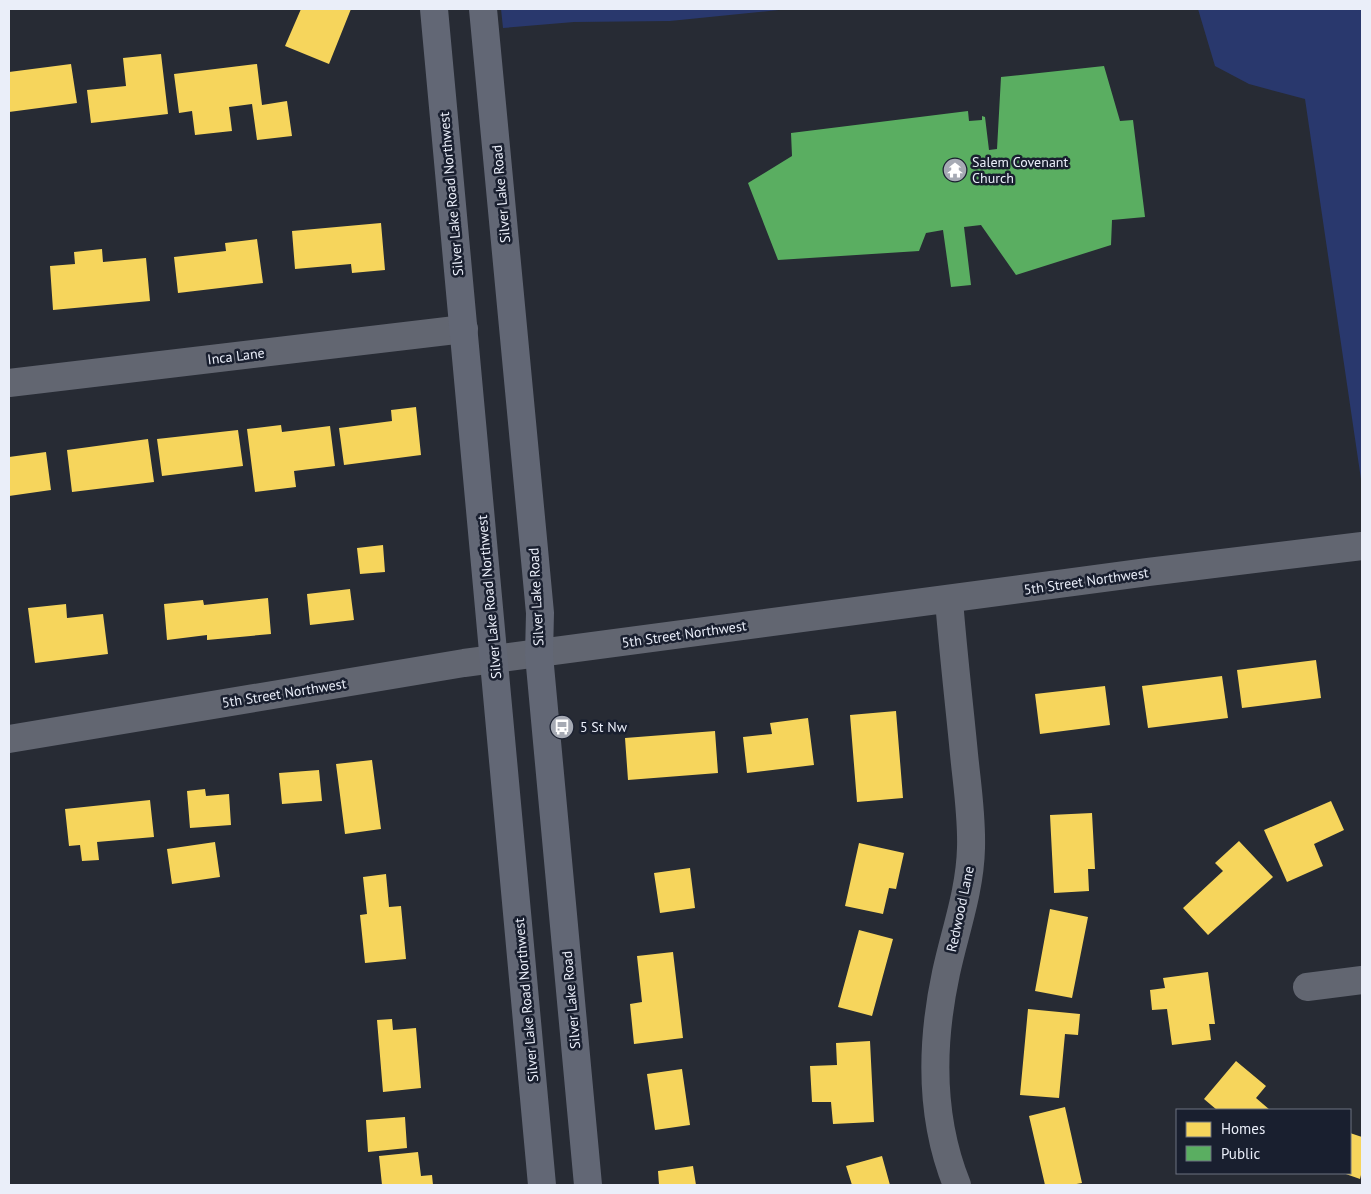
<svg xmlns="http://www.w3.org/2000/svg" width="1371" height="1194" viewBox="0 0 1371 1194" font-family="'PT Sans',sans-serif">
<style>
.green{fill:#29386d}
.homes{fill:#f6d55c}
.public{fill:#5aae61}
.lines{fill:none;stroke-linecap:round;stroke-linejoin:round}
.minor{stroke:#626671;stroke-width:28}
.major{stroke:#626775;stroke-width:28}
.labels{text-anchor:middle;stroke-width:5;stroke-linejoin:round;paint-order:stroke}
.poi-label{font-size:14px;fill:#eaeef9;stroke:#191f2f;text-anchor:start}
.street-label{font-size:14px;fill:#eaeef9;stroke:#191f2f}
</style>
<rect width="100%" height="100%" fill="#272b34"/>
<path class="green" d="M 501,9 L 788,9 L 670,21 L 574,22 L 503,28 Z
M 1198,9 L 1362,9 L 1362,486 L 1305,99 L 1249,84 L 1215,66 Z"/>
<path class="homes" d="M 301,9 L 351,9 L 329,64 L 285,46 Z
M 161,54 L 168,114 L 91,123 L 87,90 L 126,86 L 123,58 Z
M 71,64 L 77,103 L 9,112 L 9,72 Z
M 257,64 L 262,105 L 287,101 L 292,136 L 257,140 L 252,104 L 229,107 L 232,131 L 195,135 L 192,111 L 179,113 L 174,74 Z
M 381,223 L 385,270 L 352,273 L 351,264 L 295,269 L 292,231 Z
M 257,239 L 263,283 L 178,293 L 174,257 L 226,251 L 225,243 Z
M 102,249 L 103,262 L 146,258 L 150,301 L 53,310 L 50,266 L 75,264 L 74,252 Z
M 416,407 L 421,455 L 344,465 L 339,428 L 392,421 L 391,410 Z
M 281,425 L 282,432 L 330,426 L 335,466 L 294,471 L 296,487 L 255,492 L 247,429 Z
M 238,430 L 243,466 L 162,476 L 157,439 Z
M 148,439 L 154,482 L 72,492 L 67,450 Z
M 46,452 L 51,490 L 9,496 L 9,457 Z
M 383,545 L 385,572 L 360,574 L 357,548 Z
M 350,589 L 354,620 L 310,625 L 307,594 Z
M 268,598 L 271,634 L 207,640 L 207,635 L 167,640 L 164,604 L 203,600 L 204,605 Z
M 66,604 L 67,618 L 103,614 L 108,654 L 35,663 L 28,608 Z
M 1316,660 L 1321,698 L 1242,708 L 1237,670 Z
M 1222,676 L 1228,718 L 1148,728 L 1142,686 Z
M 1105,686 L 1110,725 L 1040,734 L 1035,694 Z
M 896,711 L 903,798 L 857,802 L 850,715 Z
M 808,718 L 814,765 L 747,773 L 743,737 L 772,734 L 770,723 Z
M 715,731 L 718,773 L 628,780 L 625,738 Z
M 372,760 L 381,829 L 345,834 L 336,764 Z
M 319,770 L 322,801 L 282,804 L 279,773 Z
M 205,789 L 206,796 L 229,794 L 231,825 L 190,828 L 187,791 Z
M 150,800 L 154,837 L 97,842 L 99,860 L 82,861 L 80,845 L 69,846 L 65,809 Z
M 1331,801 L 1344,830 L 1314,844 L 1323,866 L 1287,882 L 1264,830 Z
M 1092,813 L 1095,869 L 1088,869 L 1089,891 L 1054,893 L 1050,815 Z
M 1239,841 L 1273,877 L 1208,935 L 1183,908 L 1223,871 L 1215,863 Z
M 215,842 L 220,877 L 172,884 L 167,849 Z
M 859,843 L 904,853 L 896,889 L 889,888 L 883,914 L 845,906 Z
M 690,868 L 695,908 L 660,913 L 654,873 Z
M 386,874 L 389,907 L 401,906 L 406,959 L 365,963 L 360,915 L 367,914 L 363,877 Z
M 1050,909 L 1088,917 L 1072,998 L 1035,991 Z
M 859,930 L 893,939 L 872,1016 L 838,1007 Z
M 673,952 L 683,1038 L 634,1044 L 630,1004 L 642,1002 L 637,956 Z
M 1208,972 L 1215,1024 L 1209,1024 L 1211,1040 L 1172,1045 L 1167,1009 L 1152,1010 L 1150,990 L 1165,988 L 1163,978 Z
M 1028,1009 L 1080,1014 L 1078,1035 L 1065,1034 L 1059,1098 L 1020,1095 Z
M 392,1019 L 393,1030 L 416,1028 L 421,1088 L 383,1092 L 377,1020 Z
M 870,1041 L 874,1122 L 833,1124 L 831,1102 L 812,1102 L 810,1066 L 837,1065 L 836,1043 Z
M 1236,1061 L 1266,1086 L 1256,1098 L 1270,1110 L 1217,1110 L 1204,1099 Z
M 682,1069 L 690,1125 L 655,1130 L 647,1074 Z
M 1065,1107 L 1082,1183 L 1071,1185 L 1045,1185 L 1029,1116 Z
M 405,1117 L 407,1148 L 368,1152 L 366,1120 Z
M 1350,1133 L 1362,1137 L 1362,1171 L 1360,1179 L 1343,1173 L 1350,1173 Z
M 418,1152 L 421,1176 L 432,1175 L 433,1185 L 382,1185 L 379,1156 Z
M 882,1156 L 890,1185 L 852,1185 L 846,1166 Z
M 693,1166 L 696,1185 L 659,1185 L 658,1171 Z"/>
<path class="public" d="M 1104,66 L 1120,121 L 1133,120 L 1145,217 L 1112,220 L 1111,245 L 1016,275 L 981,225 L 964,227 L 971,285 L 951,287 L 943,230 L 926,233 L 919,251 L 778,260 L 748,183 L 792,156 L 791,133 L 968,111 L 969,121 L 982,120 L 982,116 L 985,117 L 989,150 L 997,149 L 1001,77 Z"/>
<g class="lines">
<path class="minor" d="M 9,383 L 464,329
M 949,600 C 953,651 959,702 964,754 C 967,785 972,816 971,848 C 970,891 955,931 946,973 C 931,1043 930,1118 957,1185
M 9,739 L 464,663 L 1148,572 L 1362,546
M 1307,987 L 1362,980"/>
<path class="major" d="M 434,9 L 542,1185
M 483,9 L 540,613 L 539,655 L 588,1185"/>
</g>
<defs>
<g id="temple-disc" transform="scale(1.25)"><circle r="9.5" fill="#a6aab4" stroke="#191f2f"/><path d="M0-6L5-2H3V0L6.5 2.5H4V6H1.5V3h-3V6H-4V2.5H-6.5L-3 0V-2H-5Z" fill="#fff"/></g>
<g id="bus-disc" transform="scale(1.25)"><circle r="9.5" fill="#a6aab4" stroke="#191f2f"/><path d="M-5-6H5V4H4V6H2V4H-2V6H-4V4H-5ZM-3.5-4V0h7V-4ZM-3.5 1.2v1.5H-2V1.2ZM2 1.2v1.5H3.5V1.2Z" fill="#fff"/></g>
</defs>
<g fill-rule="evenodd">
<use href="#temple-disc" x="955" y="170"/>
<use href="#bus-disc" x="562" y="727"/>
</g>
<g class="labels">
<g class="poi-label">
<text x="972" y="167">Salem Covenant<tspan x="972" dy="16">Church</tspan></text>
<text x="580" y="732">5 St Nw</text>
</g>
<g class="street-label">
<text transform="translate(451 194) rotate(-95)" y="5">Silver Lake Road Northwest</text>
<text transform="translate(501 194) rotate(-95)" y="5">Silver Lake Road</text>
<text transform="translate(236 356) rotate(-7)" y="5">Inca Lane</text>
<text transform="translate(1086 581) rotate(-8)" y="5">5th Street Northwest</text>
<text transform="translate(489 597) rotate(-95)" y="5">Silver Lake Road Northwest</text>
<text transform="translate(536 597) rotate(-93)" y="5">Silver Lake Road</text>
<text transform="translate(684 634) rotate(-8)" y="5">5th Street Northwest</text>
<text transform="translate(284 693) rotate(-9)" y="5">5th Street Northwest</text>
<text transform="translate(960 909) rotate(-78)" y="5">Redwood Lane</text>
<text transform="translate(526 1000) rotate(-95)" y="5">Silver Lake Road Northwest</text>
<text transform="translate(571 1000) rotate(-95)" y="5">Silver Lake Road</text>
</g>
</g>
<rect width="1371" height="1194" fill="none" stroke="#eaeef9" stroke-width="20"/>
<rect x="1176" y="1109" width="175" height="65" fill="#191f2f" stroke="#6d7280"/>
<rect x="1186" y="1122" width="25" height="15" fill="#f6d55c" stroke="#6d7280"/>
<text x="1221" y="1134" font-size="15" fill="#eaeef9">Homes</text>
<rect x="1186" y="1146" width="25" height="15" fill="#5aae61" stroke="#6d7280"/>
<text x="1221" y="1159" font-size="15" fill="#eaeef9">Public</text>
</svg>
